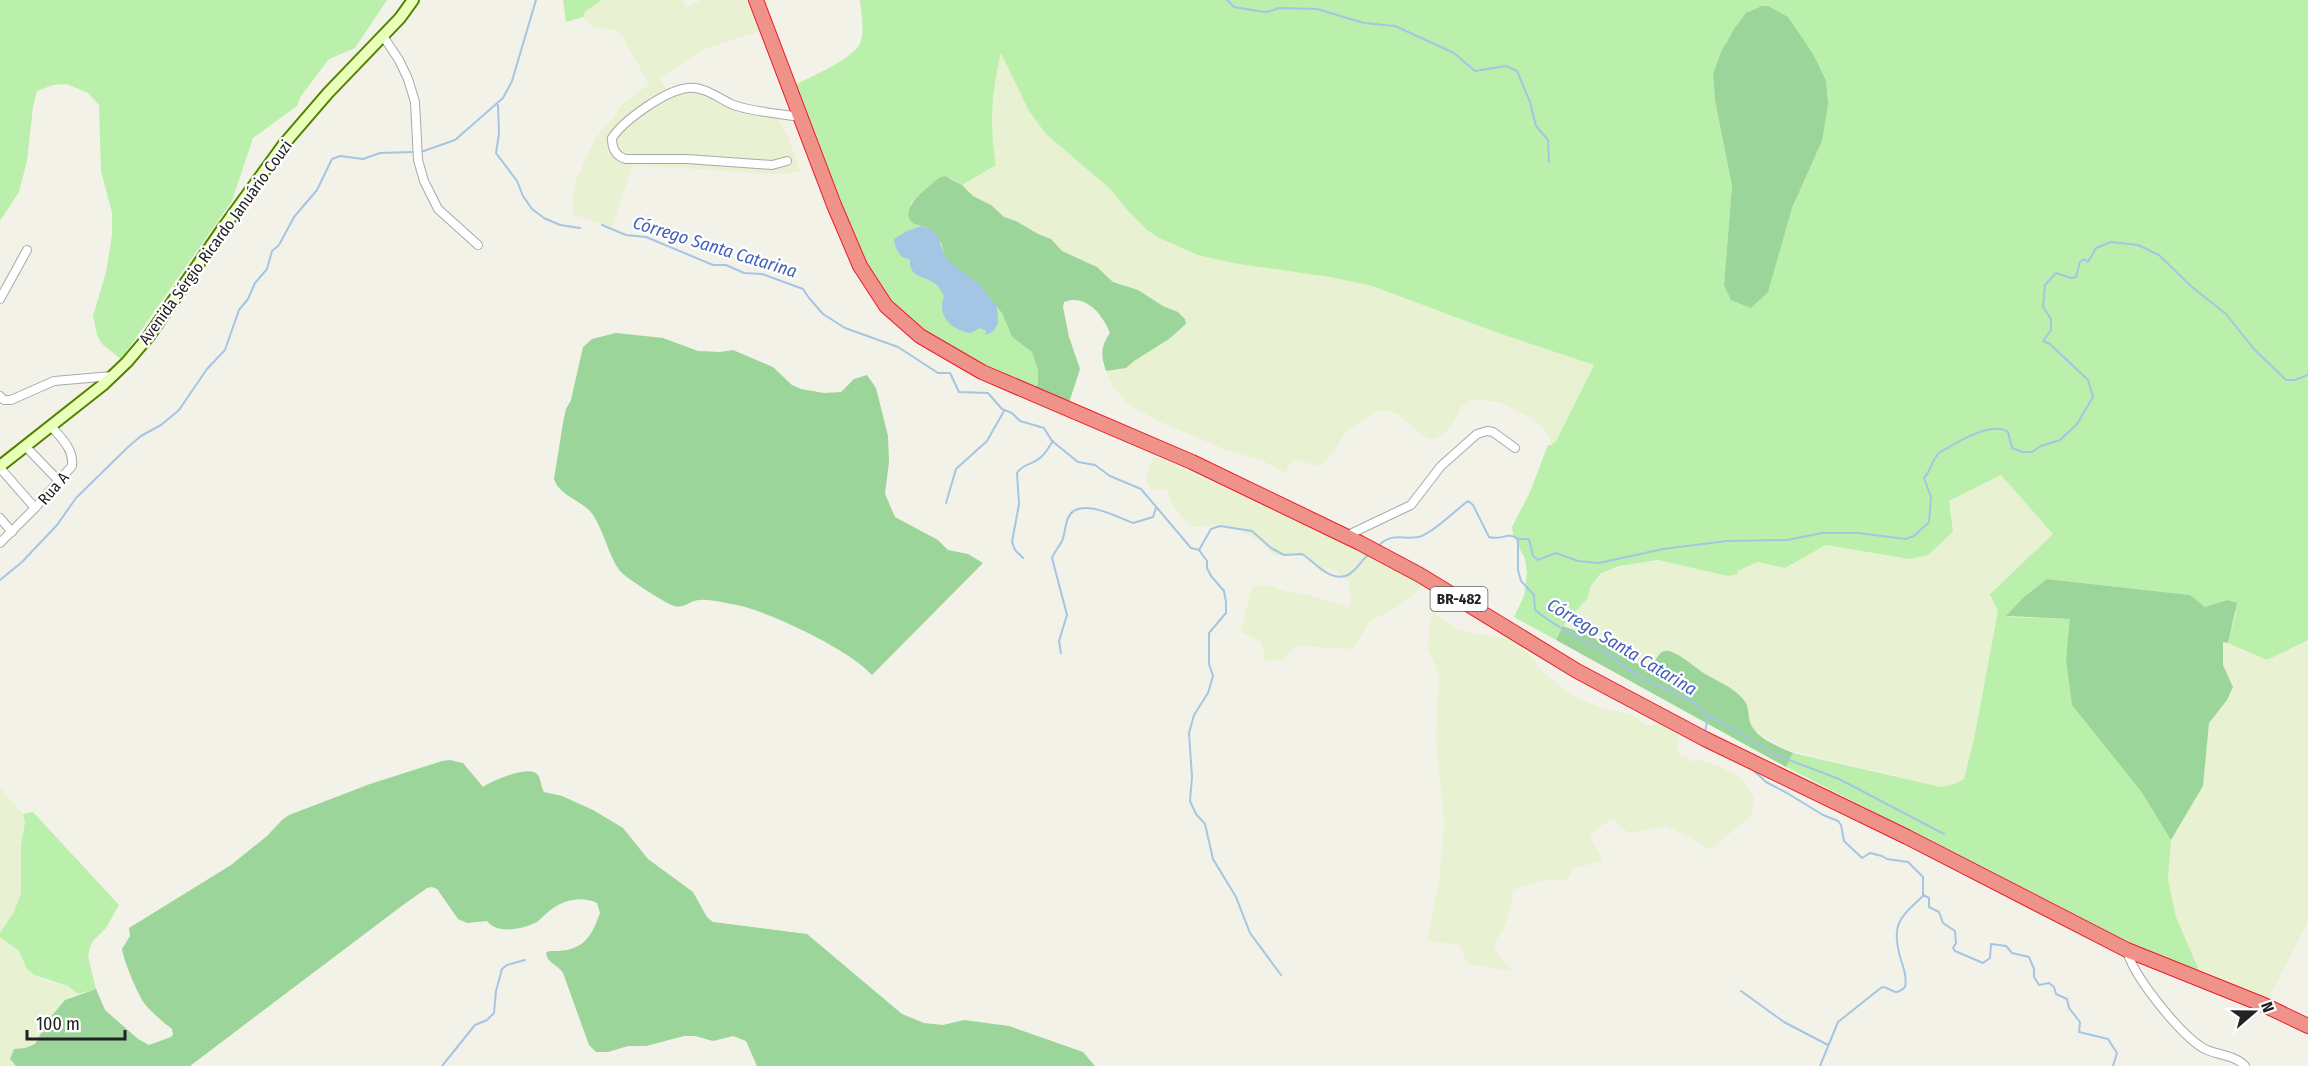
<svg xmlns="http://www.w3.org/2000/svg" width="2308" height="1066" viewBox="0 0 2308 1066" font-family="'Fira Sans Condensed',sans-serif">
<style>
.farmland{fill:#e8f2d2}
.grass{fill:#baf0ab;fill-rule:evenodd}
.forest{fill:#9bd599}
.water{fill:#a5c5e4}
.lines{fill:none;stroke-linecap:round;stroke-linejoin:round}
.stream{stroke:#a5c5e4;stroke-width:2}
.street-casing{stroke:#a9a9a9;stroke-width:10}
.secondary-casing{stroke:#518200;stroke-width:14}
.highway-casing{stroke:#ec1a2b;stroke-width:16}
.street{stroke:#fff;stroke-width:8}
.secondary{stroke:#e9ffba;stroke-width:10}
.highway{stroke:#ef928a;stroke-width:14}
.labels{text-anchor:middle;stroke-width:4.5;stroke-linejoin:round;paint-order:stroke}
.shield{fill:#fff;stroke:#646464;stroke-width:1.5}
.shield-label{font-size:15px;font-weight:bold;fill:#222}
.street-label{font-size:16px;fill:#222;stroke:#fff}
.water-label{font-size:18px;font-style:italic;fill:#4460bc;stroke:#fff}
</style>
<rect width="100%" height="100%" fill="#f3f2e8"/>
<path class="farmland" d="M 601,0 L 682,0 L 686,7 L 702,0 L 750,0 L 762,30 L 703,50 L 660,78 L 669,95 L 688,87 L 778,119 L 788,137 L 800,172 L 776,174 L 633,165 L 612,227 L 574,215 L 572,199 L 576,180 L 596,137 L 612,120 L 621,105 L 649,84 L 622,36 L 615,30 L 593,27 L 586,22 L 583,17 L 585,12 Z
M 1001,52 L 1029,110 L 1046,134 L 1108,187 L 1129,213 L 1330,277 L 1372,286 L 1501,334 L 1594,365 L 1554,444 L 1552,445 L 1546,432 L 1535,420 L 1499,402 L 1478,400 L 1470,401 L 1462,406 L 1451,427 L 1437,438 L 1431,439 L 1422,435 L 1398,414 L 1385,410 L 1375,412 L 1347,430 L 1335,450 L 1322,464 L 1316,466 L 1298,460 L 1291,463 L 1285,473 L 1261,460 L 1226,450 L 1163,423 L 1128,405 L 1113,387 L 1106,371 L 1126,368 L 1134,361 L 1169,339 L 1185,319 L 1178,312 L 1163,306 L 1138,290 L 1113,281 L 1094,265 L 1062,251 L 1051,239 L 1038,234 L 1016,221 L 1004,217 L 991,205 L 973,196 L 962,185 L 996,164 L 991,141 L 992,126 L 995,78 Z
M 1154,456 L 1361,550 L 1427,583 L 1400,605 L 1369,622 L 1353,649 L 1298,646 L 1292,649 L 1284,660 L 1263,661 L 1264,651 L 1260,641 L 1241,632 L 1252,586 L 1269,585 L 1287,592 L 1305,594 L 1346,606 L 1349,605 L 1351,600 L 1349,581 L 1329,567 L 1325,572 L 1321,573 L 1310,560 L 1303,556 L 1273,555 L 1260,541 L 1235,528 L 1216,524 L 1202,527 L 1194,527 L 1185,521 L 1173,505 L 1166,489 L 1153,490 L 1147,484 L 1146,478 Z
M 2001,475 L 2053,534 L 1990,593 L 1998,611 L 1974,739 L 1964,779 L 1954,784 L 1941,787 L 1785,749 L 1754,730 L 1750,722 L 1746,701 L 1736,692 L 1701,671 L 1678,655 L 1666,650 L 1661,652 L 1652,663 L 1646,665 L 1620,654 L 1601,642 L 1563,626 L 1572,613 L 1587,600 L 1590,587 L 1601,573 L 1639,562 L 1665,561 L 1728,576 L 1737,574 L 1736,571 L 1758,562 L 1785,568 L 1826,545 L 1908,559 L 1948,501 Z
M 1431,611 L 1455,628 L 1469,633 L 1506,638 L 1518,643 L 1544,672 L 1565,691 L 1573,696 L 1604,709 L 1632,715 L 1648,726 L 1661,723 L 1677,729 L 1679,737 L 1677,750 L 1680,755 L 1687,757 L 1692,762 L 1697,759 L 1721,767 L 1742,779 L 1754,798 L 1752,815 L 1710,850 L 1687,836 L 1666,826 L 1636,832 L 1628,832 L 1619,826 L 1614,818 L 1601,826 L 1590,836 L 1600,855 L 1602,860 L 1599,862 L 1575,868 L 1567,880 L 1544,880 L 1513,890 L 1511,909 L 1504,928 L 1494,943 L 1497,953 L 1513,971 L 1467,964 L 1459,945 L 1427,941 L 1439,882 L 1444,824 L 1436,739 L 1439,676 L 1428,648 Z
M 2308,640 L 2308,921 L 2266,1004 L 2202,977 L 2176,917 L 2168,879 L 2171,840 L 2203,786 L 2209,723 L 2227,700 L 2232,687 L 2223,665 L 2223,641 L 2267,660 Z
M 0,788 L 23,814 L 25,822 L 21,845 L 21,893 L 14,912 L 0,933 Z
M 0,937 L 19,951 L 32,974 L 46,981 L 68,986 L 78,994 L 70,997 L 49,1019 L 35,1044 L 25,1048 L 18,1047 L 10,1059 L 16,1066 L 0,1066 Z"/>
<path class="grass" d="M 0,0 L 387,0 L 355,48 L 329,59 L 301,96 L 297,106 L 253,138 L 232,201 L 121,359 L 102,344 L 97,335 L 93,316 L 106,272 L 112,235 L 112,213 L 101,171 L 99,105 L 88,93 L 67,84 L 53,85 L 37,91 L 33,107 L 27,161 L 19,192 L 0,221 Z
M 563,0 L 601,0 L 585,12 L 583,17 L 566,22 Z
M 860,0 L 2308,0 L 2308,640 L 2267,660 L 2228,643 L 2236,612 L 2227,600 L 2205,607 L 2189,595 L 2048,579 L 2024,597 L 2009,617 L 2071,619 L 2066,659 L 2171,840 L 2168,879 L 2176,917 L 2202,977 L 2096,932 L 1938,845 L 1786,767 L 1793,753 L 1941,787 L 1954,784 L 1964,779 L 1974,739 L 1998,611 L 1990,594 L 2053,534 L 2001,475 L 1949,501 L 1953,532 L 1928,555 L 1909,559 L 1826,545 L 1785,568 L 1758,562 L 1737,571 L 1738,574 L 1728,576 L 1658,560 L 1620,566 L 1601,573 L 1590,587 L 1588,598 L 1567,620 L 1556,640 L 1514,617 L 1524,596 L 1527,573 L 1525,559 L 1513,535 L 1512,527 L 1530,492 L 1548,445 L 1551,445 L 1556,441 L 1594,365 L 1501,334 L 1372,286 L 1330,277 L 1233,263 L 1198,255 L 1157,237 L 1146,229 L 1129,212 L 1108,187 L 1046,134 L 1029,111 L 1001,53 C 992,90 989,127 996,165 L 962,185 L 951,178 L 936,181 L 911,203 L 914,224 L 924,227 L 955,265 L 979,284 L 1002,313 L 1012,337 L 1032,352 L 1038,370 L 1038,383 L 1034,391 L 935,342 L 891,303 L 861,260 L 792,86 C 807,79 855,58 860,43 C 865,31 861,13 860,0 ZM 1740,22 L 1804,43 L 1810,49 L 1822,141 L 1792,208 L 1724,285 L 1732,186 L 1715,101 L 1713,74 L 1727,40 Z
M 33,812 L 119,905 L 106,928 L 93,941 L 90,947 L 88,957 L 96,989 L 78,994 L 68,986 L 34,975 L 27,969 L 19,951 L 0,937 L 0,933 L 14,912 L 21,893 L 21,845 L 25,822 L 23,814 Z"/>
<path class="forest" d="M 1762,6 L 1768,6 L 1788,17 L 1813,54 L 1826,81 L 1828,104 L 1822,141 L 1792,208 L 1768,292 L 1751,308 L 1731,300 L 1724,285 L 1732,186 L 1715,101 L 1713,74 L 1722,50 L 1734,29 L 1746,13 Z
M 945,176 L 962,185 L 973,196 L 991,205 L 1004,217 L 1016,221 L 1038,234 L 1051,239 L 1062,251 L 1097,267 L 1113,282 L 1138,290 L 1163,306 L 1178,312 L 1185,319 L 1186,324 L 1169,339 L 1134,361 L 1126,368 L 1106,371 C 1101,356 1100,347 1110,333 C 1103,315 1086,293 1064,302 L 1063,307 L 1069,337 L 1080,369 L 1068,406 L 1034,391 L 1038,383 L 1038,370 L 1032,352 L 1012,337 L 1002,313 L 979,285 L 946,259 L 941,243 L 925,227 L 914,224 L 909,219 C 905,202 928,188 939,178 Z
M 616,333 L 663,338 L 698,351 L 720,352 L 733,350 L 773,367 L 792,385 L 801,389 L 824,393 L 841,392 L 854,379 L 867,375 L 876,388 L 888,436 L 889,462 L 885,494 L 895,517 L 938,540 L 948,550 L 968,554 L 983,563 L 872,675 C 850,650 774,614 741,606 C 730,604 711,599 700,600 C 690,600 685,609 674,606 C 667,604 626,578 621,572 C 610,560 604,531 593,515 C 583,500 560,497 554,479 L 563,423 L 566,409 L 571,400 L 583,347 L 592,339 Z
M 2047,579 L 2190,595 L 2205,607 L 2227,600 L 2237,603 L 2228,643 L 2223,642 L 2223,665 L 2233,687 L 2227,700 L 2209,723 L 2203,786 L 2171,840 L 2141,791 L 2072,705 L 2066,659 L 2070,619 L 2006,616 L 2024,597 Z
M 1563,626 C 1576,631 1590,636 1602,642 C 1614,650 1631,665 1646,665 C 1661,665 1655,640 1680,656 C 1688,661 1695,667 1702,672 C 1716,681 1734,687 1744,700 C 1749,706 1748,715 1750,722 C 1755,738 1779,747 1793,753 L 1786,767 L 1556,640 Z
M 450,760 L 463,763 L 483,787 C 491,781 529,765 537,774 C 541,778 541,787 544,792 L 562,796 L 593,810 L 623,828 L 648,859 L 693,892 L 707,917 L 713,922 L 807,934 L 902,1014 L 924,1023 L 933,1024 L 943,1025 L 964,1020 L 1009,1026 L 1083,1052 L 1095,1066 L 757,1066 L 746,1041 L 733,1036 L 713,1041 L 695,1036 L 684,1036 L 646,1046 L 628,1046 L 608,1052 L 596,1052 L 589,1045 L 563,973 C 558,965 547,963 546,953 L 549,951 C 580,952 590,942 600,913 L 597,903 C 580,895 561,901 548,912 C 544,915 541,919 537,922 C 523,929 498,935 487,921 L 467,923 L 458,919 L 437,889 L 432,887 L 427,888 L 403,905 L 190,1066 L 16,1066 L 10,1059 L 14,1049 L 25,1048 L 35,1044 L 49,1019 L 65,1000 L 96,989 L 105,1010 L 138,1039 L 149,1045 L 171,1037 L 173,1034 L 172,1029 C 163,1022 151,1012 144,1003 C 137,992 124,962 122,949 L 130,936 L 129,928 L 231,865 L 267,836 L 282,820 L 289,815 L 370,784 L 442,761 Z"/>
<path class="water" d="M 922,226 L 937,234 L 946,259 L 979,284 L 997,307 L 998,323 L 993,332 L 985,335 L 986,331 L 980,328 L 970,333 C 950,329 937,316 944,296 C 941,291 939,286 934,283 C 924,275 909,278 910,260 C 908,258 905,259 903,257 C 898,255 894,244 894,239 L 907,231 Z"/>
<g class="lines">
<path class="stream" d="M 1227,0 L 1234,7 L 1258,11 L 1267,12 L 1279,8 L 1317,9 L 1364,23 L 1395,26 L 1454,53 L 1475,71 L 1506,66 L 1517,71 L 1530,102 L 1536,126 L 1548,140 L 1549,162
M 498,105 L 499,134 L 496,153 L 517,181 L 523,196 L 532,209 L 544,218 L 560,225 L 580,228
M 421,152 L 455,140 L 503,98 L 512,81 L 536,0
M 602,225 L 626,235 L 646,237 L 713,265 L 726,265 L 744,273 L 762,274 L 803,289 L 809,298 L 823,314 L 845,328 L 898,347 L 938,373 L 950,373 L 959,392 L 988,393 L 1002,409 L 1012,413 L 1020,421 L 1044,428 L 1052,441 L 1078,462 L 1095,465 L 1110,476 L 1141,489 L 1191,548 L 1199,550
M 946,503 L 956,469 L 987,441 L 1004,411
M 1518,539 L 1529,539 L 1533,556 L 1538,560 L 1556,553 L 1578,561 L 1599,563 L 1663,549 L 1727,541 L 1787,540 L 1822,533 L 1858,533 L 1906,539 L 1914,536 L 1929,522 L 1931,497 L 1924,478 C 1931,470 1932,460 1939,453 C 1955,444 1990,420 2008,432 L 2012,448 L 2023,452 L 2032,452 L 2041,446 L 2060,440 L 2077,424 L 2093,397 L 2088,380 L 2050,344 L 2043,341 L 2051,330 L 2051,319 L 2043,307 L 2045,285 L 2056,273 L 2071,278 L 2076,277 L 2080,262 L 2084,259 L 2088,262 L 2096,248 L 2111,242 L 2138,245 L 2159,255 L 2192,287 L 2226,314 L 2254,349 L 2286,380 L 2295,380 L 2308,375
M 1518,539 L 1518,570 L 1521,581 L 1534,595 L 1535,610 C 1555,626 1579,639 1602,651 C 1615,657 1627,670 1640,677 C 1658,687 1698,698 1708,717 L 1705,732
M 1378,546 C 1394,530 1406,542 1422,536 C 1439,528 1453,512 1468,501 L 1473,505 L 1489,537 C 1500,541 1508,531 1518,539
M 1199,550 L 1207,561 L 1207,568 L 1211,576 L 1224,591 L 1226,602 L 1226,613 L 1209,633 L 1209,664 L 1213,676 L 1208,693 L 1194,715 L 1189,733 L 1192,777 L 1190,801 L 1196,814 L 1205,824 L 1213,859 L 1236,897 L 1250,933 L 1281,975
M 1199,550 L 1211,529 L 1220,526 L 1252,531 L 1271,548 L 1284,555 L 1302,554 C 1315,562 1330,583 1348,575 C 1356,571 1361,561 1368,555
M 1023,558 L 1015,550 L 1012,542 L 1019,504 L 1017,473 C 1023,464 1030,465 1037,460 C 1045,456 1048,448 1053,441
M 0,580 L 22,562 L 57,525 L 76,498 L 128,447 L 141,436 L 161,425 L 179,410 L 207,369 L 225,350 L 239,310 L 248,299 L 255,283 L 267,269 L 272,251 L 279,245 L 294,217 L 317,190 L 332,159 L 340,156 L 363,159 L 380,153 L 412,152
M 1061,653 L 1059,641 L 1067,615 L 1052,558 C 1054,552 1059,547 1062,541 C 1065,534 1065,525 1068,518 C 1078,495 1119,518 1133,523 L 1153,517 L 1156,508
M 1709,717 L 1722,722 L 1776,755 L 1839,779 L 1944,834
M 1752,769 L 1766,782 L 1787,793 L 1823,815 L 1838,821 L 1841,825 L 1844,841 L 1862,858 L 1870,853 L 1882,856 L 1887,859 L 1908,862 L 1923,877 L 1923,895 L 1929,898 L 1929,907 L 1939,912 L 1943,923 L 1955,931 L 1956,943 L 1953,948 L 1955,951 L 1983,963 L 1990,958 L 1991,944 L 2006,946 L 2012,953 L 2029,957 L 2034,969 L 2034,977 L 2039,985 L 2049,983 L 2054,987 L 2056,994 L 2067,999 L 2069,1008 L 2080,1022 L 2079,1032 L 2108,1039 L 2117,1053 L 2113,1066
M 1741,991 L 1784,1022 L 1828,1045
M 442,1066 L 475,1025 L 487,1020 L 494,1013 L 496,991 L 502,969 L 507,965 L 525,960
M 1820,1066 L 1838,1022 L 1882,987 C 1892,987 1894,998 1905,987 C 1907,978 1904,969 1901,960 C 1890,923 1900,918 1924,895"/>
<g class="street-casing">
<path id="street" d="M 383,36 L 399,60 L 408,79 L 415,102 L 418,160 L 424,181 L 438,209 L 478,245
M 787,161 L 772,165 L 687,159 L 626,159 C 615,156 612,148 612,138 C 624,120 666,90 688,88 C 703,86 719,98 731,104 C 747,111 781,114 800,117
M 0,299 L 27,250
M 0,396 L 4,400 L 11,400 L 54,381 L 112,376
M 25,446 L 59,481
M 0,468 L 35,508
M 0,518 L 12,532
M 1346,536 L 1411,505 L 1441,466 L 1477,434 L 1487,431 L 1493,432 L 1515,448
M 0,543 L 35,508 L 72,466 C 74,449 61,438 51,426
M 2127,950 C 2132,975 2180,1034 2203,1048 C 2215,1055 2236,1055 2245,1066"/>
</g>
<g class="secondary-casing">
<path id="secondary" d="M 0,466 L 104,384 L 127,362 L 149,336 L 223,228 L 284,144 L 328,93 L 400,18 L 413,0"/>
</g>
<g class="highway-casing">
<path id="highway" d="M 756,0 L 834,205 L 860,266 L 886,306 L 920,336 L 982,372 L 1192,462 L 1360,543 L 1420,575 L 1577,671 L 1705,739 L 1907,837 L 2127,950 L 2264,1005 L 2308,1026"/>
</g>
<use href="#street" class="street"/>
<use href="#secondary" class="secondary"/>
<use href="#highway" class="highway"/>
</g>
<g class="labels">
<rect class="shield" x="1430.5" y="587" width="57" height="24" rx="4.5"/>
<g class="shield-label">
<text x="1459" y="604">BR-482</text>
</g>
<g class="street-label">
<text transform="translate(215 242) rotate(-54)" y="6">Avenida Sérgio Ricardo Januário Couzi</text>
<text transform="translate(53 488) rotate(-49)" y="6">Rua A</text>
</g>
<g class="water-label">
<text transform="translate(715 247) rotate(17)" y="6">Córrego Santa Catarina</text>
<text transform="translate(1622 647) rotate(31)" y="6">Córrego Santa Catarina</text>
</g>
</g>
<g transform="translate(2254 1012) rotate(70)" stroke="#ffffff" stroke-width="4.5" paint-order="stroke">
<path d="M0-4.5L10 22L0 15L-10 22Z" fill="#222222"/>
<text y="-9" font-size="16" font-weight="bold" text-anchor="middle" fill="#222222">N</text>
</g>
<path d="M27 1030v9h98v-9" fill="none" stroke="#222222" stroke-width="3"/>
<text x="36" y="1030" font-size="18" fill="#222222" stroke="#ffffff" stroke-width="4.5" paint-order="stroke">100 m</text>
</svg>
